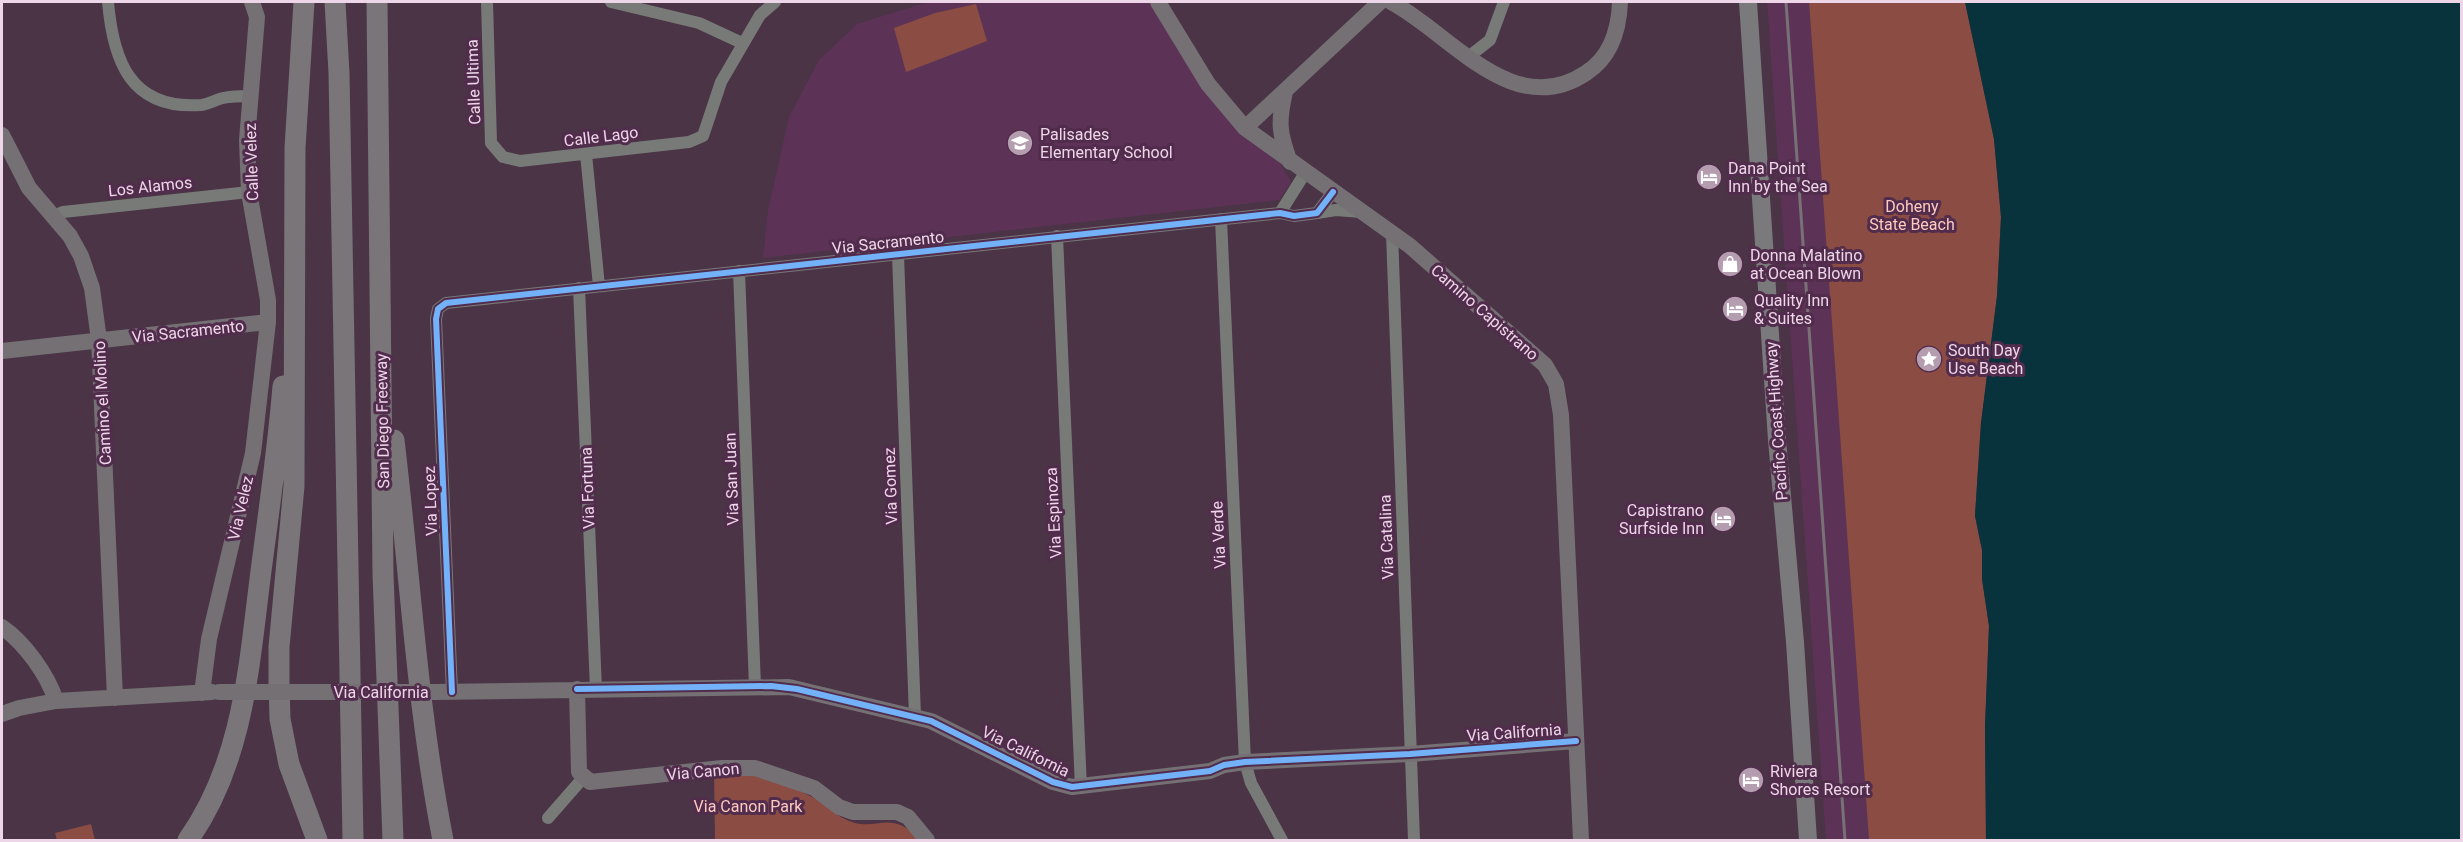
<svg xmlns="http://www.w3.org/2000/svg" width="2463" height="842" viewBox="0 0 2463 842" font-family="Roboto,sans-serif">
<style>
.built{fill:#5c3356}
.green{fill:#8b4c43}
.water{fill:#08323c}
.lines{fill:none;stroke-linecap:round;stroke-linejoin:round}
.street{stroke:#787a78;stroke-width:12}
.secondary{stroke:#747074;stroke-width:16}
.primary{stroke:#7a797b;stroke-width:18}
.highway{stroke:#797579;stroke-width:21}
.rail{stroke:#787176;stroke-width:3}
.secondary-bridge{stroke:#747074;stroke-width:16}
.cycleway-casing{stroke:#522c4c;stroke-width:10}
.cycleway{stroke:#73b2f8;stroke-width:6}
.labels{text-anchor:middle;stroke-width:6;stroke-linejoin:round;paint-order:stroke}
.street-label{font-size:16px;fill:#eed6e9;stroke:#522c4c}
.poi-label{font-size:16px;fill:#eed6e9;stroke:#522c4c;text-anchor:start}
.park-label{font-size:16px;fill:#ffcabf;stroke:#522c4c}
</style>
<rect width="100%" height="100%" fill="#4a3446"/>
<path class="built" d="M 928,2 L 1150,2 L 1199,79 L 1278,159 L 1291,182 L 1279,200 L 763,258 L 768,210 L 789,117 L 819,60 L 857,24 Z
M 1767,2 L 1809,2 L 1869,840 L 1826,840 Z"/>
<path class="green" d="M 1809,2 L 1965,2 L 1994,139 L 2001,217 L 1997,296 L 1981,423 L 1975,516 L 1982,550 L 1982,579 L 1989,626 L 1985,727 L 1986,840 L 1869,840 Z
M 976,4 L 987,41 L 906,72 L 894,28 L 935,13 Z
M 756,770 C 775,783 795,788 814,798 C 825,804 834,814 845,819 C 876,835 888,806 921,840 L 715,840 L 714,772 Z
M 91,824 L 95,840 L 57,840 L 55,833 Z"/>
<path class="water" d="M 1965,2 L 2461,2 L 2461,840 L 1986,840 L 1985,727 L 1989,626 L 1982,579 L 1982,550 L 1975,516 L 1981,423 L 1997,296 L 2001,217 L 1994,139 Z"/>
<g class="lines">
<path class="street" d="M 108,2 C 113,60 130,110 201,105 C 209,104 215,100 223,98 C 232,96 242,96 251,96
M 487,2 L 491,143 L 503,157 L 520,161 L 689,142 L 703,136 L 721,82 L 760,15 L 775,2
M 611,2 L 699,23 L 742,43
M 1467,58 L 1490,40 L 1504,2
M 586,154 L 599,286
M 1280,213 L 1305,173
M 1317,213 L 1336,210 L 1361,212
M 54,216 L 63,212 L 249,192
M 1221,219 L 1245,762 L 1251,783 L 1282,840
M 1392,233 L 1414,840
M 1057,236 L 1081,788
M 898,255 L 915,716
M 739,271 L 755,686
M 579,288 L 596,689
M 452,692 L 436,319 L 438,309 L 446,303 L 1280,213 L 1294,216 L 1317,213 L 1333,192
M 548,818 L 583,778"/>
<path class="secondary" d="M 1158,2 L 1208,84 L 1245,128 L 1410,246 L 1545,365 L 1556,384 L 1561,415 L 1581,840
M 1391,2 C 1450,33 1513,122 1586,73 C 1611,57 1619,29 1620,2
M 1285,92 C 1278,122 1279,133 1290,162
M 1245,128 L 1380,2
M 2,135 L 29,188 L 70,236 L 81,256 L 92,288 L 99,340 L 115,698
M 2,351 L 268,322
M 2,627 C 24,642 48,675 56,701
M 577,689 L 579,772 L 590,782 L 722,768 L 755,768 L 814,788 L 839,807 L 853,812 L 897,812 L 908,817 L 927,840
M 436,692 L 789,687 L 931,721 L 1053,782 L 1072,787 L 1210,771 L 1224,765 L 1245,762 L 1410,754 L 1576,741
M 202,693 L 209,639 L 253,453 L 268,322 L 268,300 L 249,192 L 247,140 L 257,17 L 252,2
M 2,714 L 19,708 L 56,701 L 212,692"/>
<path class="primary" d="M 1748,2 L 1777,440 L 1795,642 L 1808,840"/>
<path class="highway" d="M 304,2 L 295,148 L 294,486 L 279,647 L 279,683 L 280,719 L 289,764 L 317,840
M 335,2 L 339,73 L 353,840
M 377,2 L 383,574 L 393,840
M 394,440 C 410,574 417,708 443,840
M 188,840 C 244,761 249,664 261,571 C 269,510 278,448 283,386"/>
<path class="rail" d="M 1786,2 L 1845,840"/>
<path class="secondary-bridge" d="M 219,692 L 436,692"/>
<g class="cycleway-casing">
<path id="cycleway" d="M 577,689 L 771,686 L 797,689 L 931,721 L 1053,782 L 1072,787 L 1210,771 L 1224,765 L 1245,762 L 1410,754 L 1576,741
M 452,692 L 436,319 L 438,309 L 446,303 L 1280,213 L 1294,216 L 1317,213 L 1333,192"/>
</g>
<use href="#cycleway" class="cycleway"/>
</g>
<defs>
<g id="school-disc" transform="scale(1.35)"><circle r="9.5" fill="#b59db0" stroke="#522c4c"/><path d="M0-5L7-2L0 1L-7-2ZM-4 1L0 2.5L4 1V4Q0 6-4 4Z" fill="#fff"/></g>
<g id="hotel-disc" transform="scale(1.35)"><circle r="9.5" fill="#b59db0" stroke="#522c4c"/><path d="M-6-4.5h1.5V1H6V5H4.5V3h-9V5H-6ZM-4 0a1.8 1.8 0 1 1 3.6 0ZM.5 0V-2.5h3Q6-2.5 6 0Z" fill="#fff"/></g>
<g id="shop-disc" transform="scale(1.35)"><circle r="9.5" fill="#b59db0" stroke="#522c4c"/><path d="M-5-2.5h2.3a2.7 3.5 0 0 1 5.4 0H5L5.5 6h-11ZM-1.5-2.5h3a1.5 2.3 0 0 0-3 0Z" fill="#fff"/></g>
<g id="sight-disc" transform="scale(1.35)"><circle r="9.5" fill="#b59db0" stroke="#522c4c"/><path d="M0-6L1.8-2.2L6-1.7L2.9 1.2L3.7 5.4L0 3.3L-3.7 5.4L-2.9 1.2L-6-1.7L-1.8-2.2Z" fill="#fff"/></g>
</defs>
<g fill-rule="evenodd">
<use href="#school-disc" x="1020" y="143"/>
<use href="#hotel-disc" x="1709" y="177"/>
<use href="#shop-disc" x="1730" y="264"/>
<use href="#hotel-disc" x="1735" y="309"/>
<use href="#sight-disc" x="1929" y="359"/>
<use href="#hotel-disc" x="1723" y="519"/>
<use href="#hotel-disc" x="1751" y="780"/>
</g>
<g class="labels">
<g class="street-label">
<text transform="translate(473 82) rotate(-92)" y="6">Calle Ultima</text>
<text transform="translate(601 136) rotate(-7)" y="6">Calle Lago</text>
<text transform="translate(251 162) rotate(-92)" y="6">Calle Velez</text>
<text transform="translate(150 186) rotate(-6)" y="6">Los Alamos</text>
<text transform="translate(888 242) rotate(-6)" y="6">Via Sacramento</text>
<text transform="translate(1485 312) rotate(41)" y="6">Camino Capistrano</text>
<text transform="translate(188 331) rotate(-6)" y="6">Via Sacramento</text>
<text transform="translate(102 403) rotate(-93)" y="6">Camino el Molino</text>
<text transform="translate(382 421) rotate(-91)" y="6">San Diego Freeway</text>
<text transform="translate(1776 421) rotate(-94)" y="6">Pacific Coast Highway</text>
<text transform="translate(731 479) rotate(-92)" y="6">Via San Juan</text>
<text transform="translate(890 486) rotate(-92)" y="6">Via Gomez</text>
<text transform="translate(587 488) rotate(-92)" y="6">Via Fortuna</text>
<text transform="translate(430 501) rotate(-92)" y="6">Via Lopez</text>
<text transform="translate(240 508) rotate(-77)" y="6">Via Velez</text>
<text transform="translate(1053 513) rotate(-93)" y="6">Via Espinoza</text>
<text transform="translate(1218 535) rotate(-93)" y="6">Via Verde</text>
<text transform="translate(1386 537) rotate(-92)" y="6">Via Catalina</text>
<text x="381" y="698">Via California</text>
<text transform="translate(1514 732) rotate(-4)" y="6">Via California</text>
<text transform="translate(1026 751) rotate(26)" y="6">Via California</text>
<text transform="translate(703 771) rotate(-5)" y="6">Via Canon</text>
</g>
<g class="poi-label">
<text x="1040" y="140">Palisades<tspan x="1040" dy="18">Elementary School</tspan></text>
<text x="1728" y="174">Dana Point<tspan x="1728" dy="18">Inn by the Sea</tspan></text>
<text x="1750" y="261">Donna Malatino<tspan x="1750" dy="18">at Ocean Blown</tspan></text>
<text x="1754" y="306">Quality Inn<tspan x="1754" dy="18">&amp; Suites</tspan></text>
<text x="1948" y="356">South Day<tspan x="1948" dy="18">Use Beach</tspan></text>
<text x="1704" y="516" text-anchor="end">Capistrano<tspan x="1704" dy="18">Surfside Inn</tspan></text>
<text x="1770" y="777">Riviera<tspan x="1770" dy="18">Shores Resort</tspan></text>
</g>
<g class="park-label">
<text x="1912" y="212">Doheny<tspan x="1912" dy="18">State Beach</tspan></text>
<text x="748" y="812">Via Canon Park</text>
</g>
</g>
<rect width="2463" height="842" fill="none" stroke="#eed6e9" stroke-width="6"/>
</svg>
